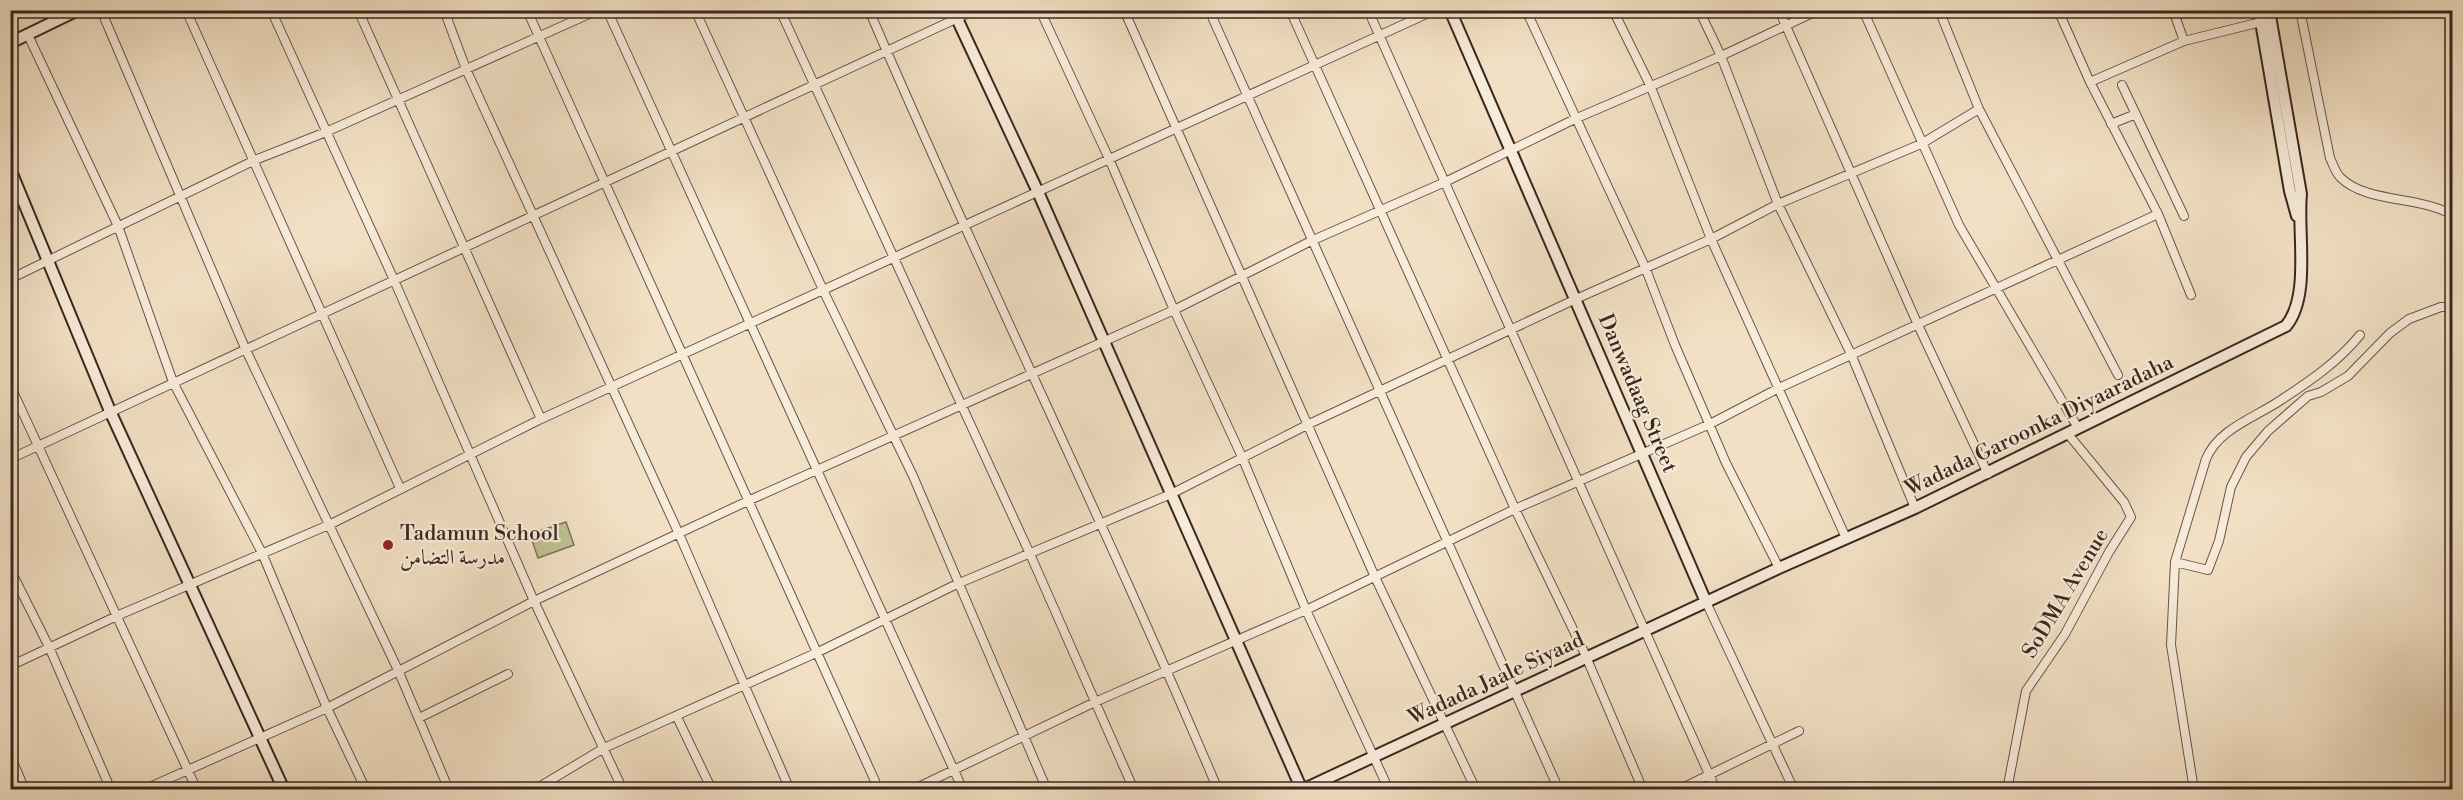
<svg xmlns="http://www.w3.org/2000/svg" width="2463" height="800" viewBox="0 0 2463 800" font-family="'Libre Bodoni',Amiri,serif">
<style>
.green{fill:#bdc192;stroke:#7c7458;stroke-width:1.5}
.lines{fill:none;stroke-linecap:round;stroke-linejoin:round}
.street-casing{stroke:#685548;stroke-width:10}
.secondary-casing{stroke:#3a271f;stroke-width:14}
.street{stroke:#f7ebd9;stroke-width:8}
.secondary{stroke:#f7ebd9;stroke-width:10}
.poi-dot{fill:#8f2418;stroke:#f7ebd9;stroke-width:2}
.labels{text-anchor:middle;stroke-width:4.5;stroke-linejoin:round;paint-order:stroke}
.street-label{font-size:21px;fill:#3a271f;stroke:#f7ebd9}
.poi-label{font-size:21px;fill:#3a271f;stroke:#f7ebd9;text-anchor:start}
</style>
<rect width="100%" height="100%" fill="#f2e0c4"/>
<filter id="stains"><feTurbulence type="fractalNoise" baseFrequency=".00333" numOctaves="4"/><feColorMatrix values="0 0 0 0 .2 0 0 0 0 .09 0 0 0 0 .02 0 0 0 .5 -.17"/></filter>
<radialGradient id="worn" r=".72"><stop offset=".6" stop-color="#630" stop-opacity="0"/><stop offset="1" stop-color="#630" stop-opacity=".3"/></radialGradient>
<path class="green" d="M 566,522 L 574,545 L 538,558 L 530,534 Z"/>
<g class="lines">
<g class="street-casing">
<path id="street" d="M 101,10 L 245,348 L 398,670 L 449,790
M 186,10 L 400,488
M 271,10 L 394,280 L 534,601 L 623,790
M 358,10 L 541,419
M 444,10 L 466,69 L 679,534 L 790,790
M 527,10 L 879,790
M 607,10 L 963,790
M 695,10 L 824,292 L 913,476 L 1047,790
M 780,10 L 1030,554 L 1134,790
M 869,10 C 981,272 1107,527 1218,790
M 1040,10 L 1110,161 L 1174,310 L 1242,457 L 1306,610 L 1389,790
M 1124,10 L 1375,577 L 1476,790
M 1209,10 L 1559,790
M 1290,10 L 1515,509 L 1584,652 L 1643,790
M 1368,10 L 1716,790
M 1526,10 L 1645,267 L 1675,345 L 1726,463 L 1779,568
M 1613,10 L 1650,85 L 1711,239 L 1846,538
M 1699,10 L 1721,56 L 1778,204 L 1851,354 L 1915,508
M 1779,10 L 1918,325 L 1988,474
M 1863,10 L 1959,225 L 2078,428
M 1939,10 L 1979,109 L 2118,375
M 2058,10 L 2090,82 L 2158,214 L 2191,295
M 2173,10 L 2184,41
M 2300,10 L 2330,158 C 2333,164 2336,174 2341,178 C 2366,203 2421,196 2452,215
M 28,35 L 118,226 L 173,382 L 262,553 L 327,708 L 366,790
M 2090,82 L 2184,41 L 2261,22
M 2122,85 L 2184,216
M 2111,124 L 2136,114
M 10,279 L 255,160 L 326,132 L 598,10
M 10,385 L 197,790
M 10,459 L 975,10
M 2175,562 L 2208,570 L 2219,541 L 2231,487 L 2246,457 L 2268,431 L 2308,396 L 2321,392 L 2348,376 L 2390,333 L 2409,319 L 2441,307 L 2452,307
M 10,569 L 49,647 L 111,790
M 1706,602 L 1794,790
M 10,666 L 119,615 L 331,524 L 541,419 L 1435,10
M 677,717 L 712,790
M 419,718 L 508,674
M 10,755 L 25,790
M 143,790 L 327,708 L 534,601 L 750,500 L 1174,310 L 1311,241 L 1445,182 L 1577,118 L 1721,56 L 1819,10
M 534,790 L 604,748 L 816,653 L 957,584 L 1171,494 L 1309,424 L 1576,299 L 1711,239 L 1778,204 L 1921,144 L 1979,109
M 912,790 L 1095,702 L 1306,610 L 1515,509 L 1710,424 L 1779,388 L 2158,214
M 1678,790 L 1799,731
M 2007,790 L 2026,691 L 2065,634 L 2109,552 L 2131,517 L 2124,502 L 2068,434
M 2194,790 L 2171,645 L 2175,562 L 2206,459 C 2218,429 2256,417 2281,400 C 2310,381 2338,362 2360,335"/>
</g>
<g class="secondary-casing">
<path id="secondary" d="M 953,10 L 1038,192 L 1302,790
M 1450,10 L 1706,602
M 2259,10 L 2290,191 L 2297,216
M 10,43 L 78,10
M 10,169 L 110,411 L 284,790
M 1302,790 L 1779,568 L 1915,508 L 2286,326 C 2311,296 2297,232 2301,194 L 2269,10"/>
</g>
<use href="#street" class="street"/>
<use href="#secondary" class="secondary"/>
</g>
<circle class="poi-dot" cx="388" cy="545" r="6"/>
<g class="labels">
<g class="street-label">
<text transform="translate(1638 393) rotate(67)" y="7">Danwadaag Street</text>
<text transform="translate(2039 425) rotate(-26)" y="7">Wadada Garoonka Diyaaradaha</text>
<text transform="translate(2065 593) rotate(-59)" y="7">SoDMA Avenue</text>
<text transform="translate(1496 678) rotate(-25)" y="7">Wadada Jaale Siyaad</text>
</g>
<g class="poi-label">
<text x="400" y="540">Tadamun School<tspan x="400" dy="24">مدرسة التضامن</tspan></text>
</g>
</g>
<rect width="2463" height="800" fill="none" stroke="#f2e0c4" stroke-width="36"/>
<rect x="12" y="12" width="2439" height="776" fill="none" stroke="#3a271f" stroke-width="3"/>
<rect x="18" y="18" width="2427" height="764" fill="none" stroke="#3a271f" stroke-width="1.5"/>
<rect width="100%" height="100%" filter="url(#stains)"/>
<rect width="100%" height="100%" fill="url(#worn)"/>
</svg>
